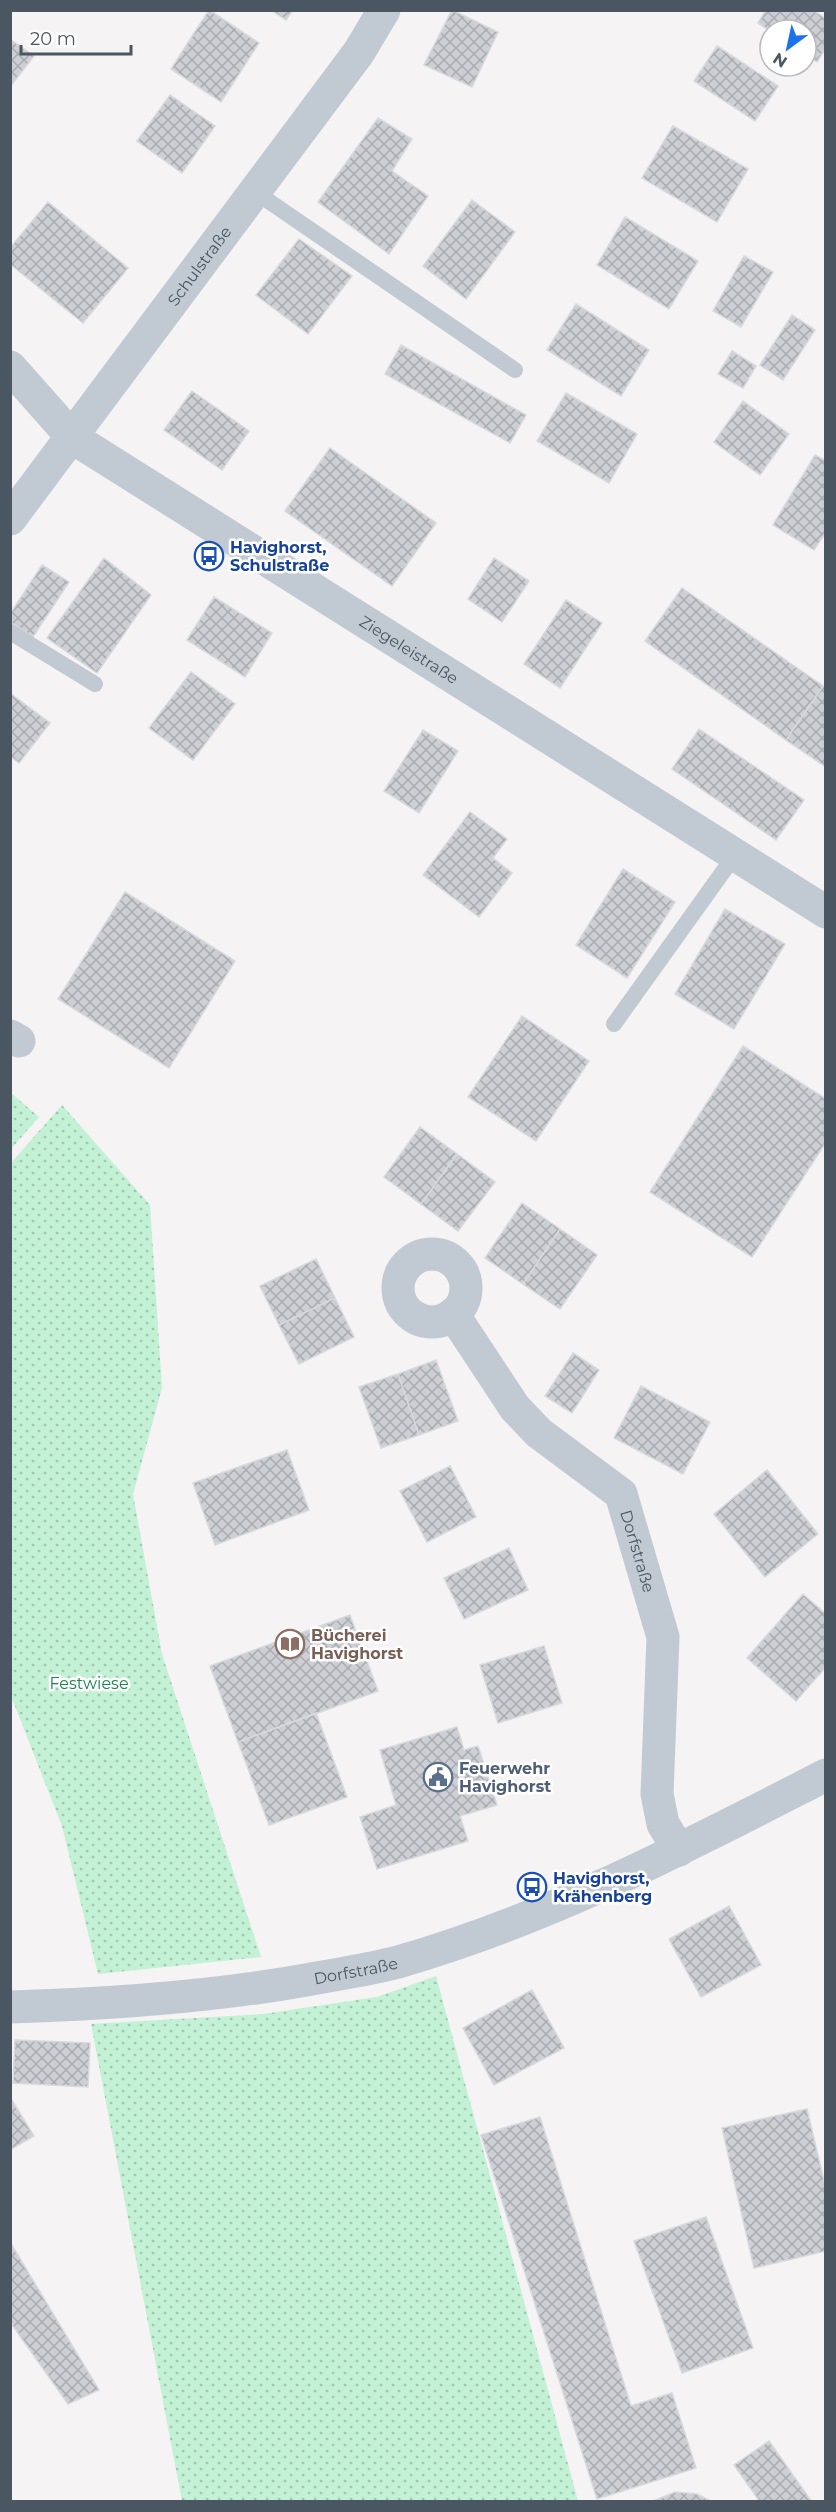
<svg xmlns="http://www.w3.org/2000/svg" width="836" height="2512" viewBox="0 0 836 2512" font-family="Montserrat,sans-serif">
<style>
.grass{fill:url(#grass-dots)}
.building{fill:url(#building-cross-hatch);stroke:#d7d9de;stroke-width:1.5}
.lines{fill:none;stroke-linecap:round;stroke-linejoin:round}
.service{stroke:#c1cad2;stroke-width:16}
.minor{stroke:#c1cad2;stroke-width:33}
.tertiary{stroke:#c1cad2;stroke-width:33}
.labels{text-anchor:middle;stroke-width:5;stroke-linejoin:round;paint-order:stroke}
.street-label{font-size:16px;fill:#4a5661;stroke:#fff}
.transit-label{font-size:16px;font-weight:bold;fill:#164399;stroke:#fff;text-anchor:start}
.education-label{font-size:16px;font-weight:bold;fill:#785e54;stroke:#fff;text-anchor:start}
.park-label{font-size:16px;fill:#17864f;stroke:#fff}
.service-label{font-size:16px;font-weight:bold;fill:#4e5e75;stroke:#fff;text-anchor:start}
</style>
<defs>
<pattern id="grass-dots" width="8" height="8" patternUnits="userSpaceOnUse" patternTransform="scale(1.5)"><rect width="8" height="8" fill="#c3f1d5"/><path d="M2 2h.1M6 6h.1" fill="none" stroke="#a0c6b0" stroke-width="1.8" stroke-linecap="round"/></pattern>
<pattern id="building-cross-hatch" width="8" height="8" patternUnits="userSpaceOnUse" patternTransform="scale(1.5)"><rect width="8" height="8" fill="#cdcfd5"/><path d="M0 0l8 8M0 8l8-8" fill="none" stroke="#a8abb0"/></pattern>
</defs>
<rect width="100%" height="100%" fill="#f5f3f3"/>
<path class="grass" d="M 11,1093 L 39,1117 L 11,1149 Z
M 62,1105 L 150,1205 L 162,1388 L 133,1494 L 162,1654 L 261,1957 L 98,1974 L 62,1826 L 11,1696 L 11,1163 Z
M 436,1976 L 578,2501 L 182,2501 L 91,2024 L 263,2014 L 377,1997 Z"/>
<path class="building" d="M 209,10 L 259,43 L 221,102 L 171,69 Z
M 271,10 L 293,10 L 286,20 Z
M 452,10 L 498,32 L 472,87 L 424,65 Z
M 766,10 L 813,10 L 826,19 L 826,48 L 817,62 L 806,55 L 806,30 L 770,31 L 758,23 Z
M 10,39 L 34,56 L 10,87 Z
M 717,46 L 778,86 L 755,121 L 694,81 Z
M 170,95 L 215,126 L 182,173 L 137,141 Z
M 378,118 L 412,139 L 392,171 L 428,196 L 389,254 L 318,202 Z
M 673,126 L 748,169 L 717,222 L 642,178 Z
M 472,200 L 515,232 L 466,299 L 423,266 Z
M 48,202 L 128,268 L 83,323 L 10,264 L 10,248 Z
M 625,217 L 698,261 L 669,309 L 597,265 Z
M 299,239 L 352,276 L 308,334 L 256,295 Z
M 744,256 L 773,272 L 741,327 L 713,311 Z
M 576,304 L 649,350 L 621,396 L 547,350 Z
M 792,315 L 815,330 L 783,380 L 760,365 Z
M 401,345 L 526,415 L 510,443 L 385,374 Z
M 732,351 L 756,366 L 743,388 L 718,374 Z
M 192,391 L 249,431 L 222,470 L 164,430 Z
M 566,393 L 637,434 L 609,483 L 537,441 Z
M 743,401 L 789,434 L 760,475 L 714,442 Z
M 330,448 L 436,523 L 392,586 L 285,511 Z
M 815,455 L 826,461 L 826,532 L 814,550 L 773,525 Z
M 104,558 L 151,595 L 97,673 L 47,638 Z
M 494,558 L 529,581 L 502,622 L 468,599 Z
M 42,565 L 69,582 L 33,637 L 10,622 L 10,614 Z
M 682,588 L 823,686 L 786,740 L 645,641 Z
M 214,597 L 272,633 L 245,677 L 187,640 Z
M 566,600 L 602,623 L 560,688 L 524,664 Z
M 191,672 L 235,704 L 193,760 L 149,728 Z
M 823,686 L 826,688 L 826,767 L 786,740 Z
M 10,693 L 50,723 L 19,763 L 10,756 Z
M 699,729 L 804,800 L 776,840 L 672,769 Z
M 423,730 L 458,751 L 419,813 L 384,791 Z
M 470,812 L 507,839 L 493,858 L 512,873 L 479,917 L 423,875 Z
M 623,869 L 675,902 L 627,978 L 576,945 Z
M 125,892 L 235,961 L 169,1068 L 58,999 Z
M 725,909 L 785,944 L 734,1029 L 675,994 Z
M 522,1016 L 589,1061 L 536,1141 L 468,1097 Z
M 743,1046 L 826,1099 L 826,1142 L 752,1257 L 650,1192 Z
M 420,1127 L 457,1154 L 421,1204 L 384,1177 Z
M 457,1154 L 495,1182 L 458,1231 L 421,1204 Z
M 522,1203 L 560,1229 L 523,1284 L 485,1258 Z
M 560,1229 L 597,1255 L 560,1309 L 523,1284 Z
M 316,1259 L 335,1298 L 279,1325 L 260,1286 Z
M 335,1298 L 354,1337 L 299,1364 L 279,1325 Z
M 573,1353 L 599,1370 L 572,1413 L 545,1396 Z
M 436,1360 L 458,1421 L 419,1435 L 398,1374 Z
M 398,1374 L 419,1435 L 381,1448 L 359,1387 Z
M 641,1386 L 710,1422 L 683,1474 L 614,1438 Z
M 287,1450 L 309,1510 L 215,1545 L 193,1483 Z
M 450,1466 L 476,1517 L 427,1542 L 400,1491 Z
M 767,1470 L 818,1534 L 765,1577 L 714,1514 Z
M 509,1548 L 528,1590 L 464,1619 L 444,1578 Z
M 803,1594 L 826,1614 L 826,1667 L 796,1701 L 747,1658 Z
M 350,1615 L 378,1691 L 238,1742 L 210,1666 Z
M 544,1646 L 562,1703 L 498,1723 L 480,1665 Z
M 316,1713 L 347,1797 L 269,1825 L 238,1742 Z
M 457,1727 L 464,1750 L 478,1746 L 497,1805 L 460,1816 L 468,1841 L 377,1869 L 360,1817 L 396,1805 L 380,1750 Z
M 729,1906 L 761,1965 L 701,1997 L 669,1939 Z
M 532,1990 L 564,2048 L 494,2085 L 463,2028 Z
M 15,2040 L 90,2043 L 88,2087 L 13,2083 Z
M 10,2097 L 34,2136 L 10,2150 Z
M 807,2109 L 826,2189 L 826,2251 L 754,2268 L 722,2128 Z
M 540,2117 L 631,2406 L 672,2393 L 696,2468 L 597,2499 L 481,2135 Z
M 706,2217 L 753,2348 L 682,2373 L 634,2241 Z
M 10,2242 L 99,2390 L 68,2404 L 10,2322 Z
M 769,2441 L 812,2502 L 760,2502 L 734,2465 Z
M 675,2492 L 697,2494 L 713,2502 L 651,2502 Z"/>
<g class="lines">
<path class="service" d="M 254,191 L 515,370
M 10,632 L 95,684
M 614,1024 L 735,855"/>
<g class="minor">
<path id="s1" d="M 10,367 L 73,438 L 826,912"/>
<path id="s2" d="M 10,519 L 359,52 L 384,10"/>
<path d="M 10,1036 L 19,1041"/>
<circle cx="432" cy="1288" r="34"/>
<path id="s3" d="M 453,1314 L 515,1408 L 539,1433 L 621,1494 L 663,1637 L 657,1794 L 663,1824 L 679,1850"/>
</g>
<path class="tertiary" id="s4" d="M 10,2007 C 114,2004 216,1997 317,1978 C 344,1973 372,1969 398,1962 C 551,1918 685,1847 826,1775"/>
</g>
<defs>
<g id="bus-ring" transform="scale(1.5)"><circle r="9.5" fill="#fff" stroke="#1a4fb4" stroke-width="1.5"/><path d="M-5-6H5V4H4V6H2V4H-2V6H-4V4H-5ZM-3.5-4V0h7V-4ZM-3.5 1.2v1.5H-2V1.2ZM2 1.2v1.5H3.5V1.2Z" fill="#1a4fb4"/></g>
<g id="library-ring" transform="scale(1.5)"><circle r="9.5" fill="#fff" stroke="#8d6e63" stroke-width="1.5"/><path d="M-6-4Q-3-5.5-.7-3.5V5Q-3 3-6 4ZM6-4Q3-5.5 .7-3.5V5Q3 3 6 4Z" fill="#8d6e63"/></g>
<g id="civic-ring" transform="scale(1.5)"><circle r="9.5" fill="#fff" stroke="#5c6f8a" stroke-width="1.5"/><path d="M-.6-6.5H3V-4.5H.6V-3L4-1V1h2V6H-6V1h2V-1L-.6-3ZM-1.2 2.5V6h2.4V2.5Z" fill="#5c6f8a"/></g>
</defs>
<g fill-rule="evenodd">
<use href="#bus-ring" x="209" y="556"/>
<use href="#library-ring" x="290" y="1644"/>
<use href="#civic-ring" x="438" y="1777"/>
<use href="#bus-ring" x="532" y="1887"/>
</g>
<g class="labels">
<g class="street-label">
<text dy="6" stroke="none"><textPath href="#s2" startOffset="316">Schulstraße</textPath></text>
<text dy="6" stroke="none"><textPath href="#s1" startOffset="492">Ziegeleistraße</textPath></text>
<text dy="6" stroke="none"><textPath href="#s3" startOffset="309">Dorfstraße</textPath></text>
<text dy="6" stroke="none"><textPath href="#s4" startOffset="348">Dorfstraße</textPath></text>
</g>
<g class="transit-label">
<text x="230" y="553">Havighorst,<tspan x="230" dy="18">Schulstraße</tspan></text>
<text x="553" y="1884">Havighorst,<tspan x="553" dy="18">Krähenberg</tspan></text>
</g>
<g class="education-label">
<text x="311" y="1641">Bücherei<tspan x="311" dy="18">Havighorst</tspan></text>
</g>
<g class="park-label">
<text x="89" y="1689">Festwiese</text>
</g>
<g class="service-label">
<text x="459" y="1774">Feuerwehr<tspan x="459" dy="18">Havighorst</tspan></text>
</g>
</g>
<rect width="836" height="2512" fill="none" stroke="#4a5661" stroke-width="24"/>
<g transform="translate(788 48) rotate(213)"><circle r="28" fill="#ffffff" stroke="#b7bbc0" stroke-width="1.5"/>
<path d="M0-4.5L10 22L0 15L-10 22Z" fill="#1a73e8"/>
<text y="-9" font-size="16" font-weight="bold" text-anchor="middle" fill="#4a5661">N</text>
</g>
<path d="M21 45v9h110v-9" fill="none" stroke="#4a5661" stroke-width="3"/>
<text x="30" y="45" font-size="18" fill="#4a5661" stroke="#ffffff" stroke-width="4.5" paint-order="stroke">20 m</text>
</svg>
